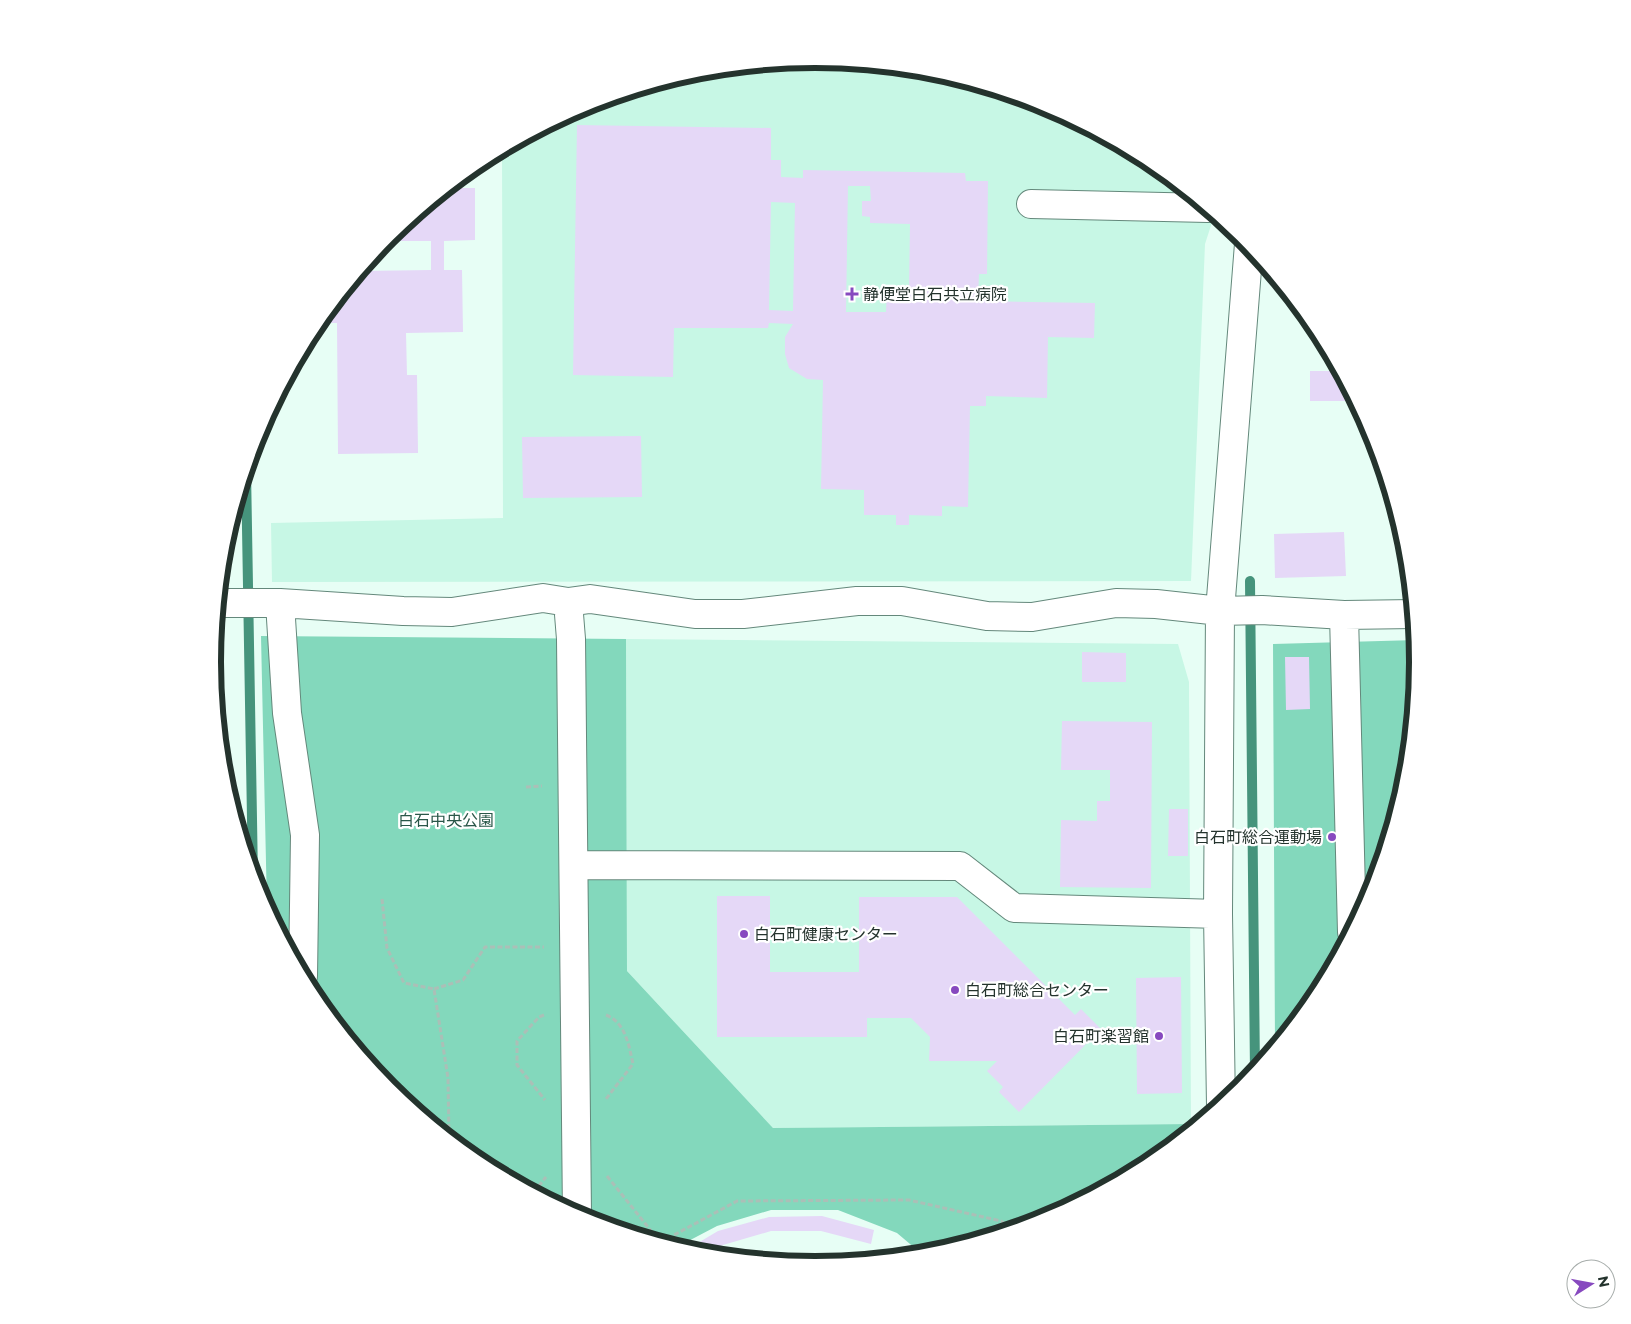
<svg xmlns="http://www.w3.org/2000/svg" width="1631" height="1324" viewBox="0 0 1631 1324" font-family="Montserrat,'Noto Sans JP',sans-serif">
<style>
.built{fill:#c7f7e5}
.green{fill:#83d8bc}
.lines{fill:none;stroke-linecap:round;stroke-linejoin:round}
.stream{stroke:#46947c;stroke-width:10}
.building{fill:#e5d8f7;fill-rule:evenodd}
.minor-casing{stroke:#64887b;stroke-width:30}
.path{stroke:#abbfb7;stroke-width:3;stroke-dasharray:5 2.5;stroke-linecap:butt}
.minor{stroke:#fff;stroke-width:28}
.poi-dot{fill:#8749bf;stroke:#fff;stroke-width:2}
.labels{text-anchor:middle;stroke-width:4.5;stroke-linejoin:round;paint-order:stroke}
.poi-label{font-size:16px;fill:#24332d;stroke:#fff;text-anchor:start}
.park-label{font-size:16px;fill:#2a5749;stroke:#fff}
.rim{fill:none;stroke:#24332d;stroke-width:6}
</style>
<rect width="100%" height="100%" fill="#e7fef5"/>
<path class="built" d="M 816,59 L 933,70 L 1047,105 L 1151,161 L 1215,213 L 1205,244 L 1191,581 L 272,582 L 271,523 L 503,518 L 502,149 L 585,105 L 698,70 Z
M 626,639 L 1178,644 L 1189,682 L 1191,1124 L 773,1128 L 627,971 Z"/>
<path class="green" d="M 261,636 L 626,639 L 627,971 L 773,1128 L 1191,1124 L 1192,1130 L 1150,1164 L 1046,1219 L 933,1254 L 923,1255 L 897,1233 L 838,1210 L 771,1210 L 717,1226 L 677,1247 L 584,1219 L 480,1163 L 389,1088 L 314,997 L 267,908 Z
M 1417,640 L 1419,662 L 1407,780 L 1373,893 L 1317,997 L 1275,1049 L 1273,644 Z"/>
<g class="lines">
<path class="stream" d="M 246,470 L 253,877
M 1250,581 L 1255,1073"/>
</g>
<path class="building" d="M 577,125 L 771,128 L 771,160 L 781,160 L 781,177 L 803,178 L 803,170 L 965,173 L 966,181 L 988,181 L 987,274 L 979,274 L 978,301 L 1095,303 L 1094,338 L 1048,337 L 1047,398 L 986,396 L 986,406 L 970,406 L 968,507 L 942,506 L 942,516 L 909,515 L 909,525 L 896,525 L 896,515 L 864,515 L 864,490 L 821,489 L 823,380 L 807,379 L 789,368 L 785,354 L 785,337 L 793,324 L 769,323 L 768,328 L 674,328 L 673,377 L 573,375 ZM 848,186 L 870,186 L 871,201 L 862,201 L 862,216 L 870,217 L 870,223 L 910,224 L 909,289 L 887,289 L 886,312 L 846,312 ZM 771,202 L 795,203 L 793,311 L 769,310 Z
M 447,188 L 475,188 L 475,240 L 444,241 L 444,270 L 462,270 L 463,332 L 406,333 L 407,375 L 417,375 L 418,453 L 338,454 L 337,323 L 317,323 L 360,271 L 431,270 L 431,241 L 384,241 Z
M 1310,371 L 1341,371 L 1357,401 L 1310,401 Z
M 641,436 L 642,497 L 523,498 L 522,437 Z
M 1344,532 L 1346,576 L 1275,578 L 1274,534 Z
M 1082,652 L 1126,653 L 1126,682 L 1082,682 Z
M 1285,657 L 1309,657 L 1310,709 L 1286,710 Z
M 1062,721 L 1152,722 L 1151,888 L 1060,887 L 1061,820 L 1097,821 L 1097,801 L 1110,801 L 1110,770 L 1061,770 Z
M 1169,809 L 1188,809 L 1188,856 L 1168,856 Z
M 717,896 L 770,896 L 770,972 L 859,972 L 859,897 L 957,897 L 1075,1015 L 1081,1009 L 1101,1029 L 1019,1112 L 999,1092 L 1003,1087 L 987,1071 L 997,1061 L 929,1061 L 930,1037 L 911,1018 L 867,1018 L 867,1037 L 717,1037 Z
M 1181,977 L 1182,1093 L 1137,1094 L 1136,978 Z
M 822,1216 L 874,1230 L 871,1244 L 821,1231 L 771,1231 L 723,1245 L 718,1247 L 718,1256 L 686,1250 L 718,1231 L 769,1217 Z"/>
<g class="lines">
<g class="minor-casing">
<path id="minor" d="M 1031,204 L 1208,208
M 568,602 L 571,639 L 577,1215
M 218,603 L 280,603 L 403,611 L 452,612 L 543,598 L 568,602 L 590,599 L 695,614 L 743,614 L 857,601 L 902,601 L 987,616 L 1032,617 L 1116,603 L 1156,604 L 1220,611 L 1262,610 L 1344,615 L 1414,614
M 280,603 L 287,713 L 305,835 L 303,976
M 1344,615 L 1352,932
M 574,865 L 960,866 L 1014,908 L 1218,914
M 1221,1106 L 1218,914 L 1220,611 L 1249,244"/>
</g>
<path class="path" d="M 526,787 L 542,786
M 382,899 L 387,948 L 404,983 L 434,989 L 448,1078 L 449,1138
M 434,989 L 463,980 L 485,947 L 544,947
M 544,1015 L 539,1017 L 517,1041 L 517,1065 L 545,1100
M 606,1015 C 626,1023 629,1046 633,1064 L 606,1099
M 607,1176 L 660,1242
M 534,1192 L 546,1177
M 661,1242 L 737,1201 L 909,1200 L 1001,1221 L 1014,1229"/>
<use href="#minor" class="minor"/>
</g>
<g class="poi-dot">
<path d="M849.5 286.5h5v5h5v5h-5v5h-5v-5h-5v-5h5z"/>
<circle cx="1332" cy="837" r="5"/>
<circle cx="744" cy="934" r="5"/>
<circle cx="955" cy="990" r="5"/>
<circle cx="1159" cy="1036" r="5"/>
</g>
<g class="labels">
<g class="poi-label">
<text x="863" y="300">静便堂白石共立病院</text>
<text x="1322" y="843" text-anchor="end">白石町総合運動場</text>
<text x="754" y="940">白石町健康センター</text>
<text x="965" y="996">白石町総合センター</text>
<text x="1149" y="1042" text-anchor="end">白石町楽習館</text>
</g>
<g class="park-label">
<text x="446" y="826">白石中央公園</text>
</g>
</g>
<path d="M0 0H1631V1324H0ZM221 662a594 594 0 1 1 1188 0a594 594 0 1 1-1188 0Z" fill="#fff" fill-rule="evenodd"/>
<path class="rim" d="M221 662a594 594 0 1 1 1188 0a594 594 0 1 1-1188 0Z"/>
<g transform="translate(1591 1284) rotate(79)"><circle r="24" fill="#ffffff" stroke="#a7adab"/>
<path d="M0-4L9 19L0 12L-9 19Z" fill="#8749bf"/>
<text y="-8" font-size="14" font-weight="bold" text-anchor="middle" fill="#24332d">N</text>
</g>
</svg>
